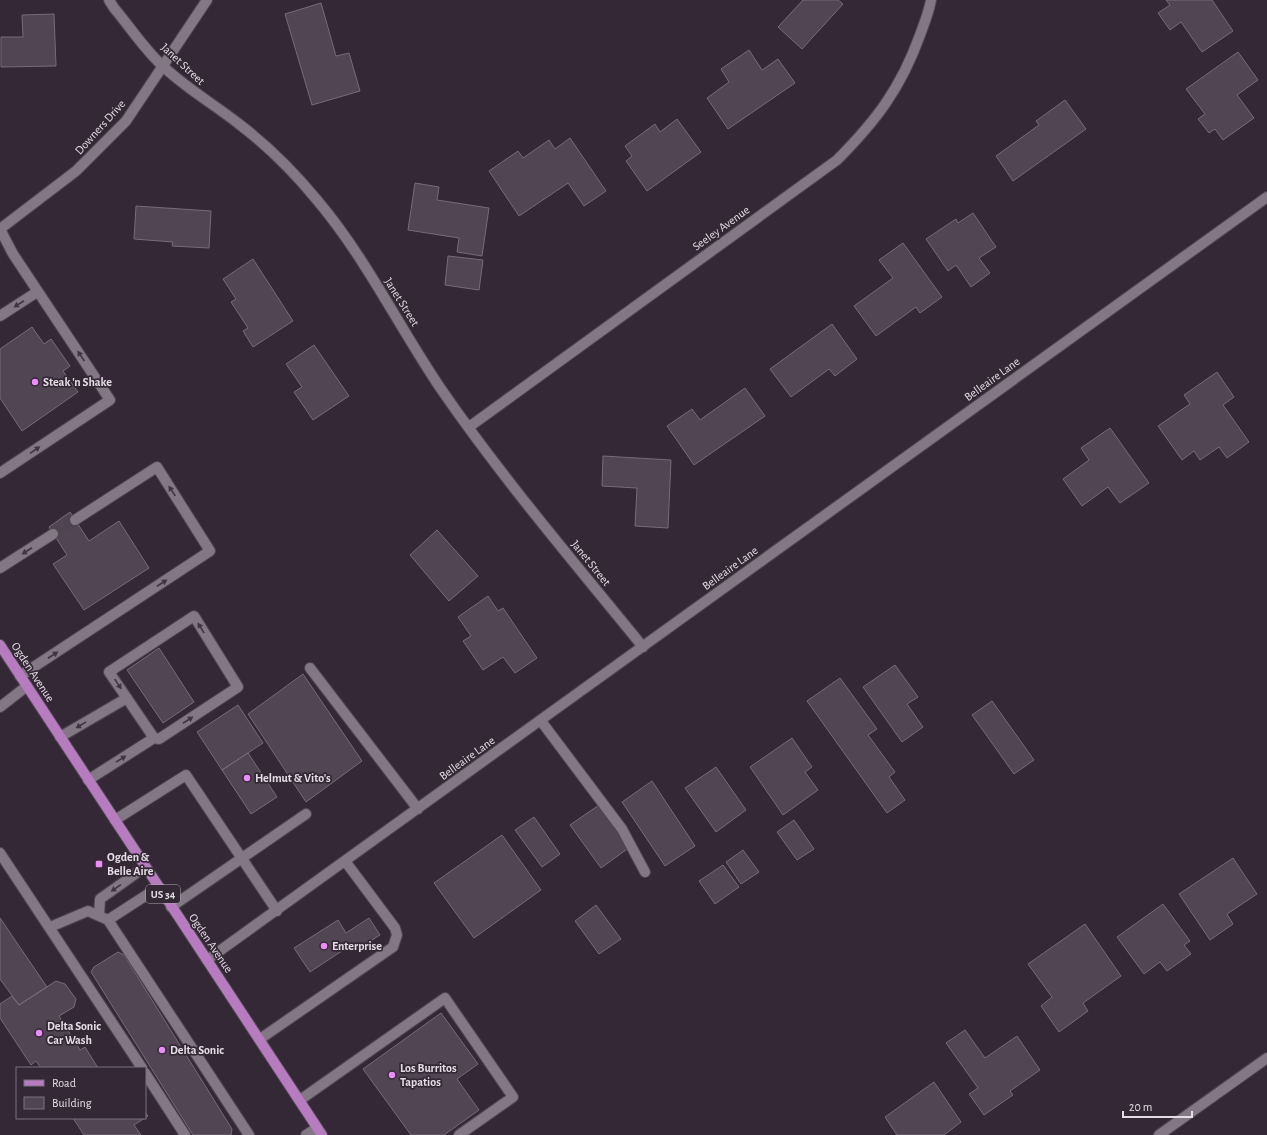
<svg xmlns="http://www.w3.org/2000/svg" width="1267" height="1135" viewBox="0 0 1267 1135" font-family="'Alegreya Sans',sans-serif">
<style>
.building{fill:#514553;stroke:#776a79}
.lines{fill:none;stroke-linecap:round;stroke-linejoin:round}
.minor-tunnel{stroke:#4e4350;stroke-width:10;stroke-dasharray:10 5;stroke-linecap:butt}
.minor-casing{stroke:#4f4651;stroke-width:12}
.major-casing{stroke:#4f4651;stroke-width:12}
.minor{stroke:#837685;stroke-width:10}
.major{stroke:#b77bc0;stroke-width:10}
.oneway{fill:#403442}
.poi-dot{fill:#ec8cfa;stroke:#342836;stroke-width:1.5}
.labels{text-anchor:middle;stroke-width:3.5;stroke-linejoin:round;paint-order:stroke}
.shield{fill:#342836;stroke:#aea6b0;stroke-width:1}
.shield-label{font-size:11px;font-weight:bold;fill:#e3dce4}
.street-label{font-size:12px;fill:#e3dce4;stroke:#342836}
.poi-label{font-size:12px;font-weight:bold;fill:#e3dce4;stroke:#342836;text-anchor:start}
</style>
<rect width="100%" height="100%" fill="#342836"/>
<path class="building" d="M 803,0 L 838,0 L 843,4 L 802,49 L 778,27 Z
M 1166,0 L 1212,0 L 1233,31 L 1202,52 L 1181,22 L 1170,30 L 1158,13 L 1170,5 Z
M 321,3 L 336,56 L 349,53 L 360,91 L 312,105 L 285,14 Z
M 54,14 L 56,66 L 1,67 L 1,37 L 23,37 L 22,15 Z
M 749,50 L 762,70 L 778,59 L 795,83 L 728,129 L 707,98 L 729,82 L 721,69 Z
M 1238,52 L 1258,80 L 1237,95 L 1254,118 L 1223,140 L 1215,129 L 1209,133 L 1198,119 L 1205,114 L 1186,89 Z
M 1065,100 L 1086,129 L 1013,181 L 996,156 L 1039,125 L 1036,121 Z
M 677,119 L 701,152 L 647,191 L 626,161 L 632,156 L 625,146 L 655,124 L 660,132 Z
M 570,138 L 606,191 L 584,206 L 568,183 L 519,216 L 489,171 L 518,151 L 523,158 L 549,140 L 555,149 Z
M 415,183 L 439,187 L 437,200 L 489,208 L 482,256 L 457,252 L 459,238 L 408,230 Z
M 136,206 L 211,211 L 209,248 L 172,246 L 173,242 L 134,239 Z
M 973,213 L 996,247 L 979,258 L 990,273 L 971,287 L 956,265 L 948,271 L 926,239 L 956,219 L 958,223 Z
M 903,243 L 942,297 L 920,313 L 916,307 L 876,336 L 854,306 L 893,278 L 879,260 Z
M 448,256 L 483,260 L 479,290 L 445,285 Z
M 253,259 L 293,321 L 253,347 L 243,331 L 248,328 L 231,302 L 236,299 L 223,279 Z
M 832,324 L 857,359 L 835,376 L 829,369 L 791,397 L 770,369 Z
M 32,327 L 44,344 L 51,339 L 70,366 L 63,371 L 78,392 L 22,431 L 0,398 L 0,349 Z
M 314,345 L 349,396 L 313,420 L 294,392 L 302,387 L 286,364 Z
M 1217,372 L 1234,397 L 1223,405 L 1249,442 L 1227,458 L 1219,447 L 1200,460 L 1194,451 L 1182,460 L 1158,426 L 1190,404 L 1184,395 Z
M 745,388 L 765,416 L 694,465 L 667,426 L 692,409 L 700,420 Z
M 1110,428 L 1149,483 L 1120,503 L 1108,487 L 1082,506 L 1063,479 L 1089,460 L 1081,448 Z
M 603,456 L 671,460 L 668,528 L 635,526 L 637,488 L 602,486 Z
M 70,512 L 89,541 L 119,521 L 149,568 L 84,610 L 53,564 L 67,555 L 49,527 Z
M 437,530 L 478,576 L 449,601 L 410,555 Z
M 488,596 L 498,611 L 503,608 L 537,658 L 515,673 L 503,657 L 483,670 L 463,641 L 471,636 L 458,617 Z
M 159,648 L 194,702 L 163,723 L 127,670 Z
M 895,665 L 918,697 L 907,704 L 923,727 L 902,742 L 863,687 Z
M 303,674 L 362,761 L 306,802 L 248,714 Z
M 840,678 L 877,729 L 868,735 L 895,772 L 889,777 L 905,800 L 887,813 L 807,701 Z
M 992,701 L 1034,760 L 1014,774 L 972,715 Z
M 238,705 L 263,743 L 222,770 L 197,732 Z
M 792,738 L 812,767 L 805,772 L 818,790 L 783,815 L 750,767 Z
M 248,753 L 277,797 L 251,814 L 222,770 Z
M 716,767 L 746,810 L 716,832 L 685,788 Z
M 652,781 L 695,846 L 665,866 L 622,802 Z
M 599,805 L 630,847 L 601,868 L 570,825 Z
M 534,817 L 560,854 L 542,867 L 515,830 Z
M 794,820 L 814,849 L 797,860 L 777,832 Z
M 502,835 L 541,890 L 474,938 L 434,883 Z
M 743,850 L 759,872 L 741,884 L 726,862 Z
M 1233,858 L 1257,894 L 1227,914 L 1233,924 L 1210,940 L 1179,894 Z
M 723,865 L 739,887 L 715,904 L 699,881 Z
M 1163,904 L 1190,941 L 1184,945 L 1191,954 L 1167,971 L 1160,962 L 1144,974 L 1117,937 Z
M 596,905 L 621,939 L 599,954 L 575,921 Z
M 0,918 L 47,987 L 19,1005 L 0,979 Z
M 369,918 L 380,935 L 358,949 L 354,943 L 310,972 L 294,948 L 338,920 L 346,933 Z
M 1085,924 L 1121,976 L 1083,1003 L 1088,1011 L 1059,1032 L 1041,1006 L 1052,997 L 1028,964 Z
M 118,952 L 124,955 L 232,1129 L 231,1135 L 193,1135 L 91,972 L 94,967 Z
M 56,981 L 65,984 L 76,999 L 74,1007 L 59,1016 L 80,1050 L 85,1047 L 98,1068 L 41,1068 L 36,1061 L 31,1065 L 0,1018 L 0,1004 L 12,996 L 19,1005 Z
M 441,1013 L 478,1064 L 457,1079 L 479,1110 L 444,1135 L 411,1135 L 363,1069 Z
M 965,1030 L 985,1058 L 1017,1036 L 1040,1070 L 1010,1091 L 1013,1095 L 984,1115 L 969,1094 L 978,1088 L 946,1043 Z
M 934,1082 L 961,1122 L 944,1135 L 897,1135 L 885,1117 Z
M 145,1112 L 148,1116 L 134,1125 L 141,1135 L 84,1135 L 73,1118 L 145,1118 Z"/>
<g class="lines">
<path class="minor-tunnel" d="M 53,534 L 75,520"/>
<g class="minor-casing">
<path id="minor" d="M 109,0 L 114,8 C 131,28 146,52 166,69 C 189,90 215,105 239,124 C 268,146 294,172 317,200 C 366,258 399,327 441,389 C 503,479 574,562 643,647
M 0,229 L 13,254 L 110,400 L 0,473
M 0,229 L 76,171 L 126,121 L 207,0
M 0,316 L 37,292
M 469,427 L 837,160 C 876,121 901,88 920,35 C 924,24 929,12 931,0
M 0,568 L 53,534
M 310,668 L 418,809
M 20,676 L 210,551 L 157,467 L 75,520
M 0,707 L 27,686
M 541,721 L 622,829 L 645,872
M 60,737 L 127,698
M 88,780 L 154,738 L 159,739 L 238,687 L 194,616 L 109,672 L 154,738
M 115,820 L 186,775 L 277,911
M 0,853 L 142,1068
M 171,907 L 306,814
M 99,916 L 100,899 L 145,867
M 108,920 L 249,1135
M 50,927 L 88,911 L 108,920 L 159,887
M 207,960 L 1267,197
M 260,1039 L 393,947 L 397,935 L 395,928 L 345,861
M 145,1073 L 185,1135
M 300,1100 L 445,998 L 513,1097 L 459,1135
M 306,1135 L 317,1128
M 1159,1135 L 1267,1058"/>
</g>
<g class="major-casing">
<path id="major" d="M 0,645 L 322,1135"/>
</g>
<use href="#minor" class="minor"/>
<use href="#major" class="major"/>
</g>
<defs><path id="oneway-solid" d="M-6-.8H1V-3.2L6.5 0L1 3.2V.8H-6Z"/></defs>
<g class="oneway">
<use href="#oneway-solid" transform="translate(19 304) rotate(147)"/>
<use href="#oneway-solid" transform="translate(81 356) rotate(-124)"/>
<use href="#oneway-solid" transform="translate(35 450) rotate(-34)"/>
<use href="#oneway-solid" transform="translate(172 491) rotate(-123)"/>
<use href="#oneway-solid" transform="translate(27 551) rotate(147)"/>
<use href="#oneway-solid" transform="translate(162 583) rotate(-33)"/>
<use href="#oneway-solid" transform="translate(201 628) rotate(-122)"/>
<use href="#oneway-solid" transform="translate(53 655) rotate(-33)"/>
<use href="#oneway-solid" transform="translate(118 684) rotate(56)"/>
<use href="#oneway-solid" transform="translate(188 720) rotate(-33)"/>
<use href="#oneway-solid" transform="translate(81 725) rotate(149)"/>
<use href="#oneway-solid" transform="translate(121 759) rotate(-32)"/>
<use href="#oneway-solid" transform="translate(116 888) rotate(145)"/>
</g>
<g class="poi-dot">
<circle cx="35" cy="382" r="4"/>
<circle cx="247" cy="778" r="4"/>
<rect x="95" y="860" width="8" height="8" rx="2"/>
<circle cx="324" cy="946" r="4"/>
<circle cx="39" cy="1033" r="4"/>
<circle cx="162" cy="1050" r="4"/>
<circle cx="392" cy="1075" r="4"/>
</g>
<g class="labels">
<rect class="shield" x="146" y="885" width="34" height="18" rx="3"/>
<g class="shield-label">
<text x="163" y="898">US 34</text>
</g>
<g class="street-label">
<text transform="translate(183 64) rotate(43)" y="4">Janet Street</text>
<text transform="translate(100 127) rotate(-48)" y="4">Downers Drive</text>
<text transform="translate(721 228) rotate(-36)" y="4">Seeley Avenue</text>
<text transform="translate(402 302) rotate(58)" y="4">Janet Street</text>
<text transform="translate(992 379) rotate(-36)" y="4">Belleaire Lane</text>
<text transform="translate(591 563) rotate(51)" y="4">Janet Street</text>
<text transform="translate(730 568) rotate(-36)" y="4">Belleaire Lane</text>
<text transform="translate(33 672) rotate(57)" y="4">Ogden Avenue</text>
<text transform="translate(467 758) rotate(-36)" y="4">Belleaire Lane</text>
<text transform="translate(211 943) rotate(56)" y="4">Ogden Avenue</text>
</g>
<g class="poi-label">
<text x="43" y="386">Steak 'n Shake</text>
<text x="255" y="782">Helmut &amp; Vito's</text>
<text x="107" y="861">Ogden &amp;<tspan x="107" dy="14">Belle Aire</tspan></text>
<text x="332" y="950">Enterprise</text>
<text x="47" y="1030">Delta Sonic<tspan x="47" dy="14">Car Wash</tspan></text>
<text x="170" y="1054">Delta Sonic</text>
<text x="400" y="1072">Los Burritos<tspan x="400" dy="14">Tapatios</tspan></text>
</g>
</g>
<rect x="16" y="1067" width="130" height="52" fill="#342836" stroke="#7a707c"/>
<rect x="24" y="1080" width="20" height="6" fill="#b77bc0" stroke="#7a707c"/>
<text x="52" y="1087" font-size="12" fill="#e3dce4">Road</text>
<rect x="24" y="1097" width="20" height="12" fill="#514553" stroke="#7a707c"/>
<text x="52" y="1107" font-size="12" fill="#e3dce4">Building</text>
<path d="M1123 1111v6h69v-6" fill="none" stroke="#e3dce4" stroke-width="2"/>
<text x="1129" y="1111" font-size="12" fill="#e3dce4" stroke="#342836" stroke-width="3" paint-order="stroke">20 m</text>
</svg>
